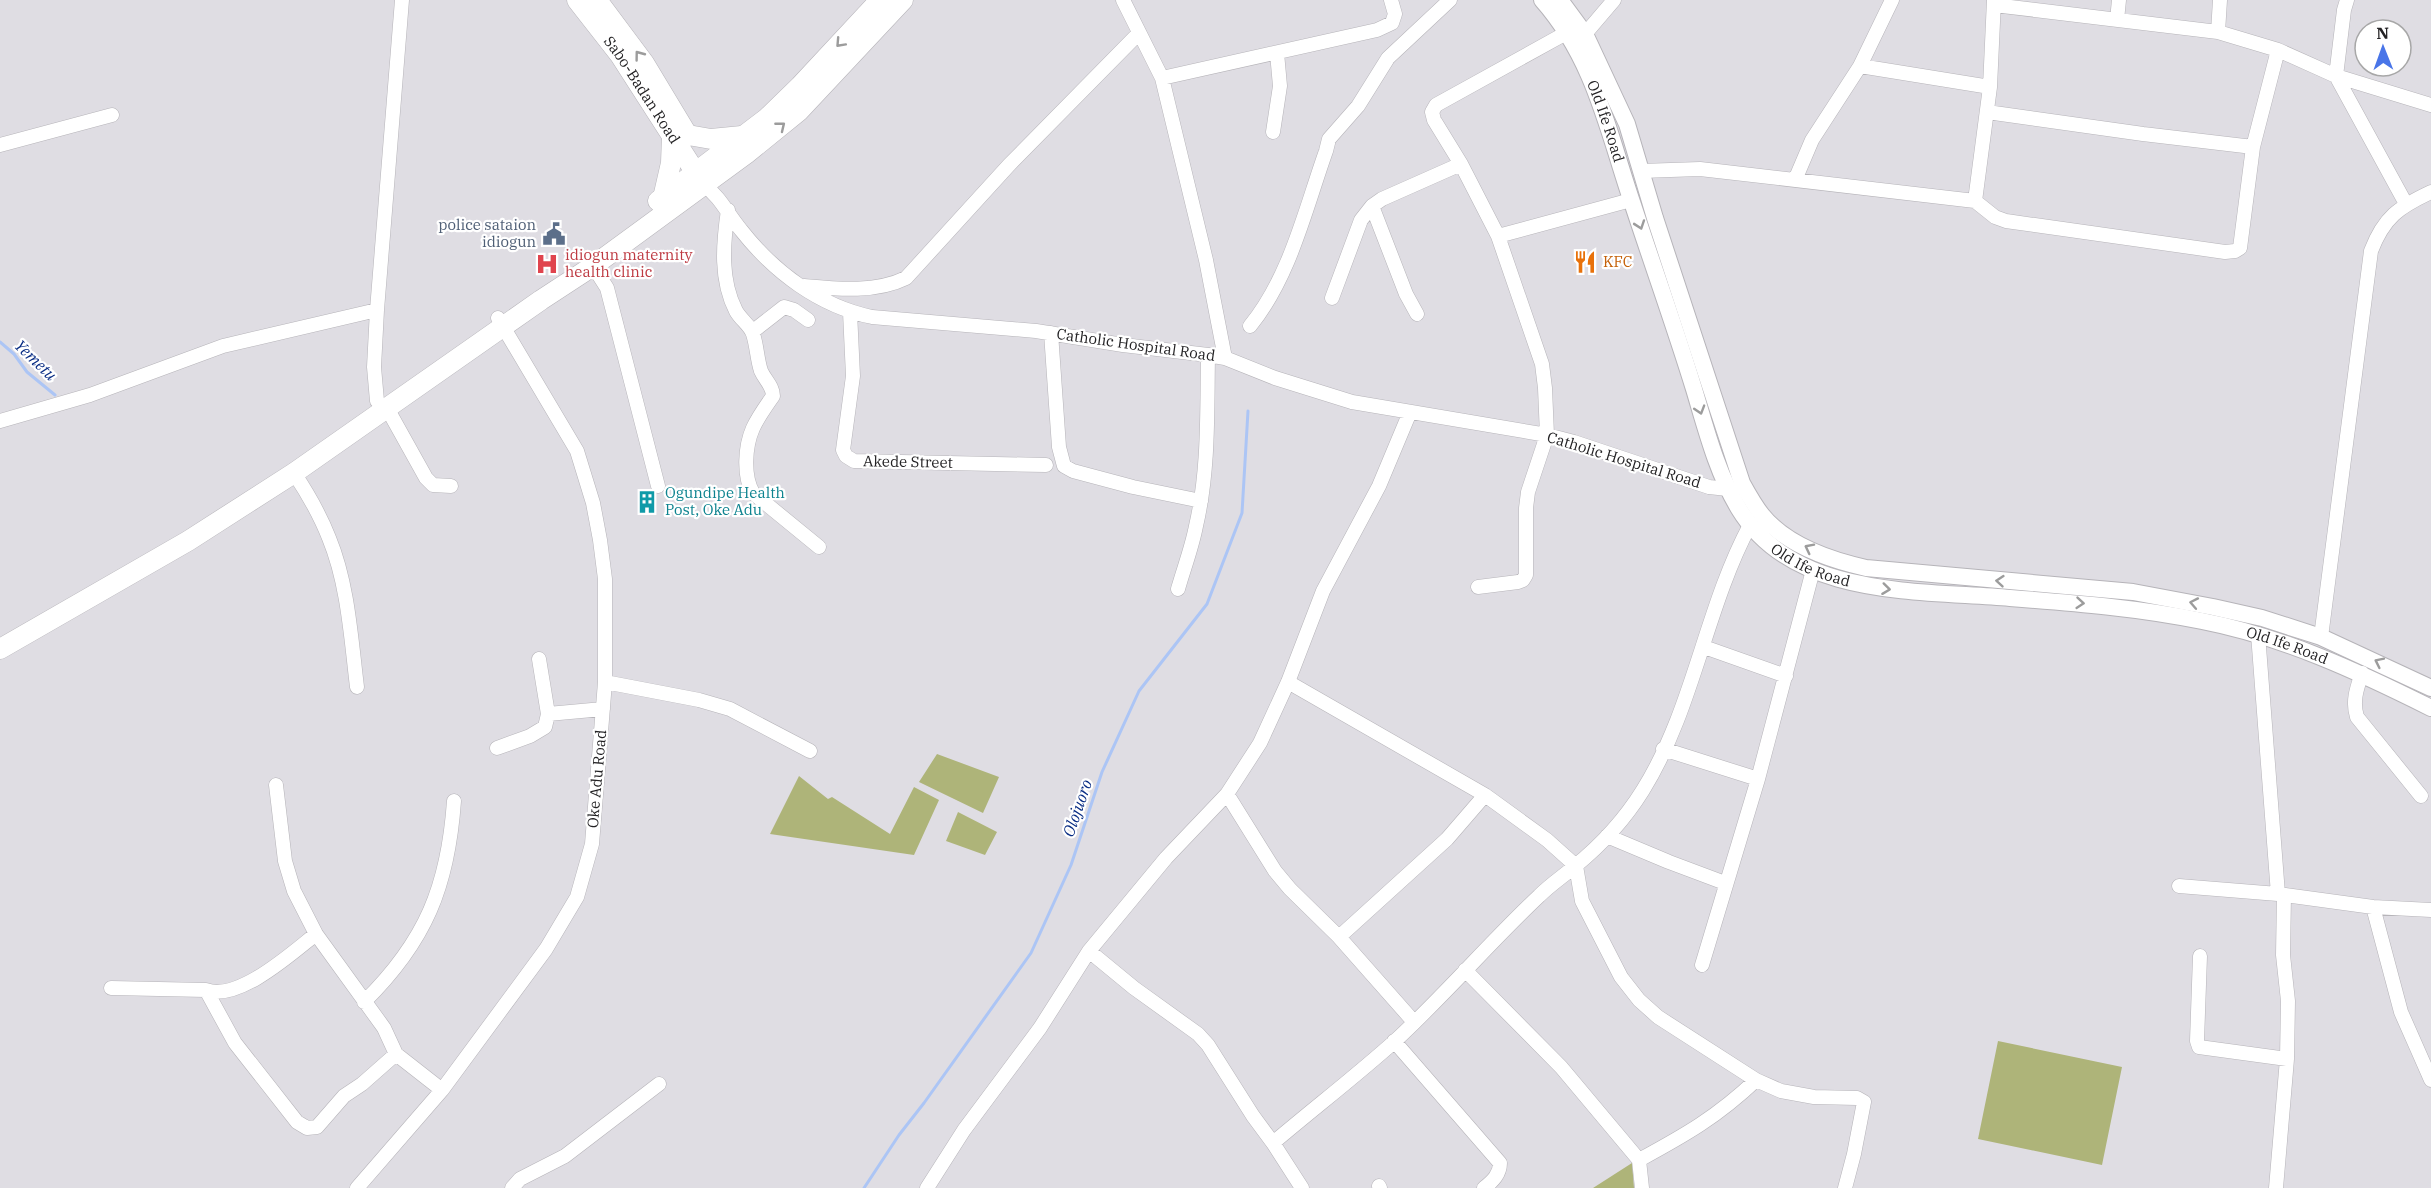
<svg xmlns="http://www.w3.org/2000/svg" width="2431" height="1188" viewBox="0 0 2431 1188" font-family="'IBM Plex Serif',serif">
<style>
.green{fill:#aeb479}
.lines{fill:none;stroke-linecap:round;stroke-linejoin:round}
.stream{stroke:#acc5f5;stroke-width:3}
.minor-casing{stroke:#b6b4b9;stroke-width:15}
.major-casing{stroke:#b6b4b9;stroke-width:18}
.highway-casing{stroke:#b6b4b9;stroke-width:21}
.minor{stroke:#fff;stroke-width:14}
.major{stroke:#fff;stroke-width:16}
.highway{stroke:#fff;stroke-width:20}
.oneway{stroke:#9c9c9c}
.labels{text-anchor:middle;stroke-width:4.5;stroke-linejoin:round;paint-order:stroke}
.street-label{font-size:15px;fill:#232224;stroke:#fff}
.service-label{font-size:15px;fill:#4e5e75;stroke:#fff;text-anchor:end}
.health-label{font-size:15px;fill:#be3a42;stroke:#fff;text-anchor:start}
.food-label{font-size:15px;fill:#c56008;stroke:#fff;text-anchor:start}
.culture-label{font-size:15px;fill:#0d838f;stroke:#fff;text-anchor:start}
.water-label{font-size:16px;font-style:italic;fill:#072b83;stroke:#fff}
</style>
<rect width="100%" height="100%" fill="#dfdde3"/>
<path class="green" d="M 937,754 L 999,777 L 983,813 L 919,782 Z
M 799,776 L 828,799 L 832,797 L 890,834 L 914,787 L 939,800 L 914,855 L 770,834 Z
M 958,812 L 997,832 L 985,855 L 946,841 Z
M 1998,1041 L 2122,1067 L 2102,1165 L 1978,1139 Z
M 1632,1163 L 1634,1188 L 1593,1188 Z"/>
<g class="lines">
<path class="stream" d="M 0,342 L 14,354 L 27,372 L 55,395
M 864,1188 L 899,1135 L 924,1103 L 1031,953 L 1071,865 L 1102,772 L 1139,691 L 1207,604 L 1242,513 L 1248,411"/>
<g class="minor-casing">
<path id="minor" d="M 1123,0 L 1162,78 L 1206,260 L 1225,358
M 2347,0 L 2344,10 L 2336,76 L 2406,204
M 1994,5 L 2218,32 L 2278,50 L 2336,76 L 2431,105
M 2117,20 L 2119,0
M 2218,32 L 2220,0
M 1585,34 L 1614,0
M 1860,66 L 1990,87
M 1162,78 L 1377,30 L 1392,23 L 1395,14 L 1391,0
M 1987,112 L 2143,134 L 2253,147
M 1273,132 L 1280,86 L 1277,53
M 0,145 L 112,115
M 1641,171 L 1700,169 L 1975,201 L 1995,217 L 2006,221 L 2225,252 L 2235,251 L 2240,248 L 2253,147 L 2278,50
M 1795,180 L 1812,140 L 1860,66 L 1892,0
M 703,184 C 722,199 726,212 741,230 C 774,272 819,306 872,317 L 1036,331 L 1123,345 L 1208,355 L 1225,358 L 1275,378 L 1352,402 L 1547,435 L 1574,442 L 1709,487 L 1728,489
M 1975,201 L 1990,87 L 1994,0
M 1372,206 L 1406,294 L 1417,314
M 728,210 C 723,244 720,280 736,311 C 741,320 750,325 753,334 C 757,346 757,359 761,371 C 765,380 773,386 773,396 C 766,406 758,417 753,428 C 745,446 743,476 753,493 L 819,547
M 1498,236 L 1631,200
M 593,266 L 607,288 L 658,486
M 804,286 C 837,289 876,293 906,278 L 1009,165 L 1139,33
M 1332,298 L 1361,220 L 1372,206 L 1382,199 L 1461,164
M 850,312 L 853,376 L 843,450 L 846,456 L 854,461 L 1046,465
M 1250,326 C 1290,277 1305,210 1326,151 L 1329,139 L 1358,106 L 1388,58 L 1450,0
M 752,332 L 784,307 L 794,310 L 808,320
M 1051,333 L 1059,447 L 1064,466 L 1073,471 L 1133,487 L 1201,501
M 377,401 L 374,367 L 377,310 L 402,0
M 387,408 L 426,478 L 433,485 L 451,486
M 0,421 L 90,395 L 223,346 L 377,310
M 294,473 C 308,494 320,515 329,538 C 348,584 351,638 357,687
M 1478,587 L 1518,582 L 1523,580 L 1526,575 L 1526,508 L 1528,492 L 1547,435 L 1545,388 L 1542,364 L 1498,236 L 1461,164 L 1434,120 L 1432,112 L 1436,105 L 1568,32
M 1178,589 C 1184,568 1192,547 1196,526 C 1209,470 1207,412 1208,355
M 2258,634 L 2278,894
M 2321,637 L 2371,251 C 2384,217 2399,207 2431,192
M 1704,647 L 1786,676
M 2362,673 C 2357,688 2352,701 2357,717 L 2421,796
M 605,682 L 699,700 L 730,709 L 810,751
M 1288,682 L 1485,795 L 1547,840 L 1576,866 L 1582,901 L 1621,977 L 1639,1000 L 1658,1017 L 1756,1080 L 1781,1091 L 1814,1097 L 1857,1098 L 1864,1102 L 1854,1154 L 1845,1188
M 548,714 L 603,709
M 497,748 L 530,736 L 545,727 L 548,714 L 539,659
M 1663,749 L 1758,779
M 276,785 L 285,861 L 294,891 L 316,934 L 384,1028 L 396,1054 L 442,1090
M 1227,794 L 1275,871 L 1290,889 L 1339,937 L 1414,1022
M 1607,836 L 1669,862 L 1725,883
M 2179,886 L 2278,894 L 2373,907 L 2431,910
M 2373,907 L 2401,1012 L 2431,1080
M 1339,937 L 1447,839 L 1485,795
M 1089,951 L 1134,988 L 1198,1034 L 1208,1045 L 1253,1116 L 1273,1143 L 1302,1188
M 2200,956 L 2197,1041 L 2199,1047 L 2287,1059
M 1702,965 L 1758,779 L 1813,570
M 1465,970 L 1561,1067 L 1639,1160 L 1642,1188
M 111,988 L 206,990 C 238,1002 292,953 316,934
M 206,990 L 235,1043 L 297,1122 L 307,1128 L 317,1127 L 344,1096 L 362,1084 L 396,1054
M 364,1002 C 426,941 448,886 454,801
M 1394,1041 L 1500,1163 C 1500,1174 1493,1181 1484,1188
M 1273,1143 C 1313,1109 1356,1076 1395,1041 C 1445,995 1489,943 1539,896 C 1550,885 1562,877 1574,867 C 1600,846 1625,819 1643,790 C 1694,708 1705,609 1750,525
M 1639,1160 C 1685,1135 1717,1117 1756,1080
M 1379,1186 L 1380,1188
M 357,1188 L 442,1090 L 546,949 L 577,897 L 592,844 L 605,682 L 605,579 L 600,540 L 593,503 L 577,451 L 498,318
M 512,1188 L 520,1179 L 565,1156 L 659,1084
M 927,1188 L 964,1130 L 1040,1028 L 1089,951 L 1166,858 L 1227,794 L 1260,743 L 1288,682 L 1323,591 L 1379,486 L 1410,412
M 2276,1188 L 2287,1059 L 2288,1001 L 2283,955 L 2284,895"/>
</g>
<g class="major-casing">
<g id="major">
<path id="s1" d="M 1542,0 C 1595,60 1608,132 1633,205 C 1653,266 1675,327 1694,389 C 1706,429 1717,473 1739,509 C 1794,599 1919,590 2010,598 C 2075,603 2139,608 2202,621 C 2284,637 2357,671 2431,708"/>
<path d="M 1560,0 L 1585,34 L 1627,124 L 1655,218 L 1742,483 C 1748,494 1754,505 1762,515 C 1786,545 1830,560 1866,568 L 2133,592 L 2213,607 L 2262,618 L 2321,637 L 2431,688"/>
</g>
</g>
<g class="highway-casing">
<g id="highway">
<path id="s2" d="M 577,0 L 620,55 L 701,181"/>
<path d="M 597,0 L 644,63 L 688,136"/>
<path d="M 688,135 L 711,139 L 742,136"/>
<path d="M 663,198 L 671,163 L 672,136"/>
<path d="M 658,201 L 767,118 L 800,86 L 880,0"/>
<path d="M 0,649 L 188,541 L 294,473 L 541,300 L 593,266 L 746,154 L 799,111 L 903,0"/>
</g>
</g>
<use href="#minor" class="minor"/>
<use href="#major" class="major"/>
<use href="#highway" class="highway"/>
</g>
<defs><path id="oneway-chevron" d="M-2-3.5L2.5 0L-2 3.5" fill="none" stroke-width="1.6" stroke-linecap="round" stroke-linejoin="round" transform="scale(1.5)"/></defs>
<g class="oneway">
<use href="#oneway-chevron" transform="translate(840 43) rotate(133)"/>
<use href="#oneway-chevron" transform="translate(639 55) rotate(-127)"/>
<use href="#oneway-chevron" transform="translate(781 126) rotate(-39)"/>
<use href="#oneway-chevron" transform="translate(1640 225) rotate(71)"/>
<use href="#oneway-chevron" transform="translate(1700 410) rotate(73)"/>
<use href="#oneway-chevron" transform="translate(1809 548) rotate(-153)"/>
<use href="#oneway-chevron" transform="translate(2000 581) rotate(-175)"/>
<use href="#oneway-chevron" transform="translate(1886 589) rotate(7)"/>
<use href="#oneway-chevron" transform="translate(2080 603) rotate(5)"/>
<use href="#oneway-chevron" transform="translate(2194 603) rotate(-169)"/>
<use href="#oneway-chevron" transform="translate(2379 662) rotate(-154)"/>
</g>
<defs>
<g id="civic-bare" transform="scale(1.8)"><path d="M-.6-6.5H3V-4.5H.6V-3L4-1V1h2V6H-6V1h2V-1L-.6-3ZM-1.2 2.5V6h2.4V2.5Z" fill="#5c6f8a" stroke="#fff" stroke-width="2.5" paint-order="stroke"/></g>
<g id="restaurant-bare" transform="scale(1.8)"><path d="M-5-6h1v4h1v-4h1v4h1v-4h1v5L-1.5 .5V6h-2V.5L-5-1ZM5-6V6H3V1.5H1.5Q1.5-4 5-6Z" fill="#e8710a" stroke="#fff" stroke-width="2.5" paint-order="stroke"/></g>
<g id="hospital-bare" transform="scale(1.8)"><path d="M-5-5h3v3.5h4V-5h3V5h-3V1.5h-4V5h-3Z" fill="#e0444e" stroke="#fff" stroke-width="2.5" paint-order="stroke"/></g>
<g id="building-bare" transform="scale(1.8)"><path d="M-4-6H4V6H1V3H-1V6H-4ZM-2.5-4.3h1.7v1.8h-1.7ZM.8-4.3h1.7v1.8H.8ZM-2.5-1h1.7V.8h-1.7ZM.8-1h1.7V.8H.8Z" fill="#0f9aa8" stroke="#fff" stroke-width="2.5" paint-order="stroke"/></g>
</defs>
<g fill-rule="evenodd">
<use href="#civic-bare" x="554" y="234"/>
<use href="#restaurant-bare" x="1585" y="262"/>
<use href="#hospital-bare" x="547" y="264"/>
<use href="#building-bare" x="647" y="502"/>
</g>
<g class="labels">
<g class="street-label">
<text dy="5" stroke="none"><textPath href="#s2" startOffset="111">Sabo-Badan Road</textPath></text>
<text dy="5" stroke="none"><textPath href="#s1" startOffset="138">Old Ife Road</textPath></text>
<text transform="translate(1136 345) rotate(8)" y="5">Catholic Hospital Road</text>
<text transform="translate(1624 460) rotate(17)" y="5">Catholic Hospital Road</text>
<text transform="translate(908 462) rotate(1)" y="5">Akede Street</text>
<text dy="5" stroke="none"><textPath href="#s1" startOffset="642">Old Ife Road</textPath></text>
<text dy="5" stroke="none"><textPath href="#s1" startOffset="1128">Old Ife Road</textPath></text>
<text transform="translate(597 779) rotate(-85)" y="5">Oke Adu Road</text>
</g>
<g class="service-label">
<text x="536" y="230">police sataion<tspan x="536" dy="17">idiogun</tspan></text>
</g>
<g class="health-label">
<text x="565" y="260">idiogun maternity<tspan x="565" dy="17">health clinic</tspan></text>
</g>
<g class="food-label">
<text x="1603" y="267">KFC</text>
</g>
<g class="culture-label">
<text x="665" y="498">Ogundipe Health<tspan x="665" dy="17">Post, Oke Adu</tspan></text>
</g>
<g class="water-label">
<text transform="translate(36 360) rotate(44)" y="6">Yemetu</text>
<text transform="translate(1077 808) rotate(-71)" y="6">Olojuoro</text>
</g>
</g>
<g transform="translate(2383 48) rotate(359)"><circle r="28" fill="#ffffff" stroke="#a7a7a7" stroke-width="1.5"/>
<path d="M0-4.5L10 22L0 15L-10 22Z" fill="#4975e8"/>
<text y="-9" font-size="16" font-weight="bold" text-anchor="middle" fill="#232224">N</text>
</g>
</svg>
